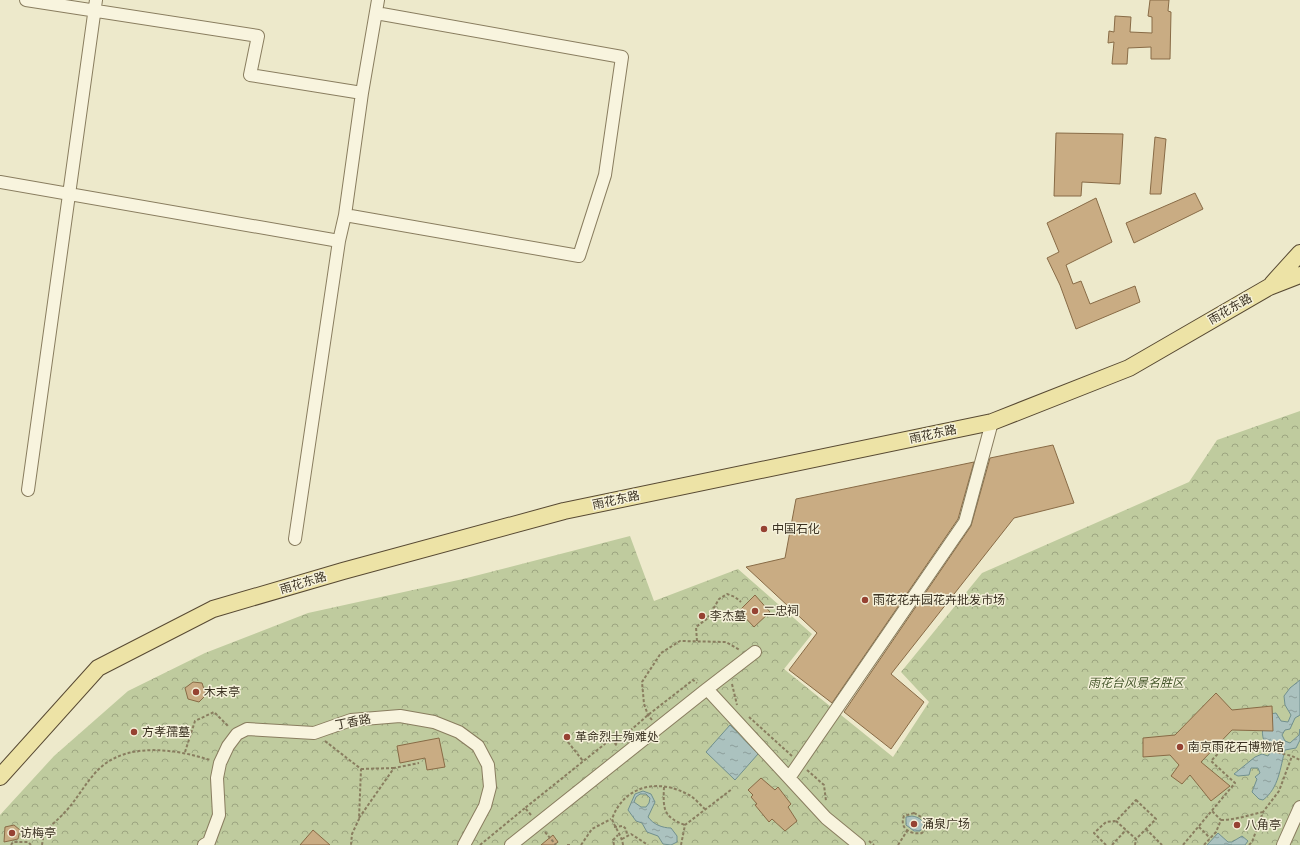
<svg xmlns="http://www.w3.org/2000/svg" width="1300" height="845" viewBox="0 0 1300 845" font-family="'Source Serif 4','Noto Sans SC',serif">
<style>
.forest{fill:url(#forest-crowns)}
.water{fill:url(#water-ripples);stroke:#71908e;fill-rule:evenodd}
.building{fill:#c9ac83;stroke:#886b46}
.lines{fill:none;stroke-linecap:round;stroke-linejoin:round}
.minor-casing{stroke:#897d5f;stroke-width:14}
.major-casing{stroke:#584a33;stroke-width:18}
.path{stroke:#897d5f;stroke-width:2;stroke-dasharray:3 2;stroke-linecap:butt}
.minor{stroke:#f8f4de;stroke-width:12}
.major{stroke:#ede3a6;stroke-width:16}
.poi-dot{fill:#964232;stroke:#f5f1da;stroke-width:1.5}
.labels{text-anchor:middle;stroke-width:3;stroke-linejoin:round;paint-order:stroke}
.street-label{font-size:12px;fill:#3b3222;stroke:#f5f1da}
.poi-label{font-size:12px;fill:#3b3222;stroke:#f5f1da;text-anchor:start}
.park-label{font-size:12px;font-style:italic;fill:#44562a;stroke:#f5f1da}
</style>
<defs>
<pattern id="forest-crowns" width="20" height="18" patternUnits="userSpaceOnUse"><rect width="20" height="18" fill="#bfcb9e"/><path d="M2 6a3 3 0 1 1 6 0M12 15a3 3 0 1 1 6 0" fill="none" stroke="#9ca580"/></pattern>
<pattern id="water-ripples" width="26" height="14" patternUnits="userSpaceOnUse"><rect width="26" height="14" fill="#abc2bf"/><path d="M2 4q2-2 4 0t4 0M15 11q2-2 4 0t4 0" fill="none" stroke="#8c9e9b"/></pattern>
</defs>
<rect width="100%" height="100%" fill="#ede9cb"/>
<path class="forest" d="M 1300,411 L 1300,845 L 0,845 L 0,815 L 54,756 L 128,691 L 205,653 L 308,613 L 463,579 L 630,536 L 654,601 L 738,569 L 812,634 L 784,669 L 893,757 L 929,702 L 901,672 L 982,573 L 1189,482 L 1217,440 Z"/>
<path class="water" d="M 1300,680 L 1300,715 L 1295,718 L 1290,729 L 1285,730 L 1282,735 L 1285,741 L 1290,743 L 1299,735 L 1300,729 L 1300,740 L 1296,748 L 1285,750 C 1280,768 1279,788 1263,800 L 1259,799 L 1252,792 L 1257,779 L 1255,777 L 1260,773 L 1258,768 L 1251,768 L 1249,775 L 1238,776 L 1234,774 L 1255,757 L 1262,754 L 1268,756 L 1273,747 L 1271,743 L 1264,741 C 1260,729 1264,724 1270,714 L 1276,713 L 1281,721 L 1288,722 L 1291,715 L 1285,705 L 1284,696 L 1290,688 Z
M 730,725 L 758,754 L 735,780 L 706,752 Z
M 643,791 L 651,794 L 655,802 L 648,817 C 653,824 662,828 671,828 L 677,836 L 677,842 L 671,845 L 663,844 L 658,836 L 647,832 L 642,823 L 636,821 L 628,810 L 635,794 ZM 640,794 L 646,794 L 650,798 L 649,803 L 646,807 L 641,807 L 634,802 L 636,797 Z
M 912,816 C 918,817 922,819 924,825 L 920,831 L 914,831 L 906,825 L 906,817 Z
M 1218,833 L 1228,842 L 1232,842 L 1242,836 L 1248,841 L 1245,845 L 1207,845 Z"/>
<path class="building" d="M 1150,0 L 1169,0 L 1168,11 L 1171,12 L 1170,59 L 1151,59 L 1151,47 L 1128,48 L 1127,64 L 1112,64 L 1114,42 L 1108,43 L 1109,31 L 1114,32 L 1115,16 L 1131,17 L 1130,32 L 1152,33 L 1152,17 L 1148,16 Z
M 1056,133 L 1123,134 L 1120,184 L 1082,182 L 1081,196 L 1054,196 Z
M 1155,137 L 1166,139 L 1161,194 L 1150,194 Z
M 1195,193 L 1203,209 L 1134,243 L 1126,223 Z
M 1096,198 L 1112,242 L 1066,265 L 1073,284 L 1081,281 L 1090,304 L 1135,286 L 1140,302 L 1076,329 L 1060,285 L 1047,258 L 1059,252 L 1047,223 Z
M 1053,445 L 1074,503 L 1014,518 L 891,674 L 924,702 L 891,749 L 844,712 L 971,526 L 990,458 Z
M 974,462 L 958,519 L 832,703 L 789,670 L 817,633 L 746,567 L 785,558 L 796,499 Z
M 755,595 L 770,612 L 754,627 L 739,611 Z
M 193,682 L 202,683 L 206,695 L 199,702 L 188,699 L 185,688 Z
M 1216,693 L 1232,710 L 1272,706 L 1273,731 L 1232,730 L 1201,762 L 1230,786 L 1211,801 L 1190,775 L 1182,784 L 1171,776 L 1179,765 L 1170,755 L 1143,757 L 1143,738 L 1175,735 Z
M 439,738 L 445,767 L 427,770 L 425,758 L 400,763 L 397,746 Z
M 761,778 L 775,790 L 778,787 L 791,804 L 788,807 L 797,821 L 785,831 L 772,819 L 769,822 L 755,805 L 757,804 L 751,797 L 753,795 L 748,790 Z
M 14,825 L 20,830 L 18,839 L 4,842 L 5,827 Z
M 313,830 L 330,845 L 300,845 Z
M 553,835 L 558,842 L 554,845 L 541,845 Z"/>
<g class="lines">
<g class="minor-casing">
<path id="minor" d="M 26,0 L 258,36 L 250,75 L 362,93
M 0,182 L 339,241
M 345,215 L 579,256 L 605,175 L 622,57 L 376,13
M 28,490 L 96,0
M 295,539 L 339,241 L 345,215 L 362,93 L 378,0
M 707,689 L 755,652
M 789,778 L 965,522 L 992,422
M 204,845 L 209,842 L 219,815 L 217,778 L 220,763 L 228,746 L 237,734 L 247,729 L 314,733 L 351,720 L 400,716 L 434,722 L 459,732 L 478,746 L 488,765 L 490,787 L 485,806 L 464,845
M 511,845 L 707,689 L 826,818 L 859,845
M 1283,845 L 1300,807"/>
</g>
<g class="major-casing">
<path id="major" d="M 1272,284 L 1300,253
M 0,777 L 98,668 L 213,609 L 343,571 L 564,511 L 992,422 L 1129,368 L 1269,287 L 1300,275"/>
</g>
<path class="path" d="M 697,641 L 696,627 L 708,618 L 719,599 L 727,594 L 735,597 L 741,602
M 732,684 L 737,705
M 749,717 L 792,756
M 652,720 L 648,715 L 644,704 L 642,682 L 661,653 L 680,641 L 726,642 L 740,650
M 325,741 L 361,769 L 359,819 L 352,834 L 351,845
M 568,742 L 583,761
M 615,744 L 648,715 L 693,680 L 697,683
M 185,752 L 195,721 L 214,712 L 229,727
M 361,769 L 394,768
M 807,770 L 824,785 L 826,801
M 664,787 C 663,809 663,817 685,825
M 1136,800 L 1156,819 L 1136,839 L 1116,821 Z
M 914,813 L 923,818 C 926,824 926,828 922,833 C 910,835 899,828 904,816 Z
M 531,815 L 525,808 L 611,739 L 618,747
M 359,818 L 394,768 L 419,763
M 1221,820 C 1235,820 1249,815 1263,812
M 614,827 L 623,826 L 626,829 L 627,835
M 1199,827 L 1210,838
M 1146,829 L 1162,845
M 545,832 L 556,845
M 622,839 L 631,834 L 648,845
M 869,841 L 874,845
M 11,845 L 13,842 L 28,842 L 31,845
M 42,845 L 44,832 C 51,825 59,819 66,811 C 78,798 87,780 100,768 C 128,742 176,749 210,760
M 480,845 L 525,808
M 567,845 L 572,845
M 581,845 L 592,829 L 611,819
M 614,845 L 613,840 L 618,835
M 623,845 C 622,836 615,828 612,819 C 624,785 659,778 689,795 C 695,798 700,805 705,809
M 681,845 L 685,825 L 732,789
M 898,845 L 907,831
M 1106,845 L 1094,833 L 1106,822 L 1115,821
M 1112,845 L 1126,830
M 1135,845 L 1136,839
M 1183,845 L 1235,783 L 1211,761 L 1230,741 L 1292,756 L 1300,760
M 1204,845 L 1216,832 L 1221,820 L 1212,811
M 1249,845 L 1252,842 L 1263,812 L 1279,791 L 1292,756"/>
<use href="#minor" class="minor"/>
<use href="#major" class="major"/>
</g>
<g class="poi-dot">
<circle cx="764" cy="529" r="4"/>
<circle cx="865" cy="600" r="4"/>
<circle cx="755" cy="611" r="4"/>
<circle cx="702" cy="616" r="4"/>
<circle cx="196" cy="692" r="4"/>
<circle cx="134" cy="732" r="4"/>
<circle cx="567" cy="737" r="4"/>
<circle cx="1180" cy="747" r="4"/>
<circle cx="914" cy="824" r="4"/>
<circle cx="1237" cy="825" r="4"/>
<circle cx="12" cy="833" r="4"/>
</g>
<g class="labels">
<g class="street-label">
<text transform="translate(1230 309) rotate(-30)" y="4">雨花东路</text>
<text transform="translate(933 434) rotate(-12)" y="4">雨花东路</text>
<text transform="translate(616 500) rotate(-12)" y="4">雨花东路</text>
<text transform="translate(303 583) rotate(-17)" y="4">雨花东路</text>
<text transform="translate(353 722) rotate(-11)" y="4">丁香路</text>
</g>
<g class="poi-label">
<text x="772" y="533">中国石化</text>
<text x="873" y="604">雨花花卉园花卉批发市场</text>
<text x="763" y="615">二忠祠</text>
<text x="710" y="620">李杰墓</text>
<text x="204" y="696">木末亭</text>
<text x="142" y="736">方孝孺墓</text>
<text x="575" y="741">革命烈士殉难处</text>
<text x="1188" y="751">南京雨花石博物馆</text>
<text x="922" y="828">涌泉广场</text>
<text x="1245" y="829">八角亭</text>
<text x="20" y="837">访梅亭</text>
</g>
<g class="park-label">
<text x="1136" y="687">雨花台风景名胜区</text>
</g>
</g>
</svg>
